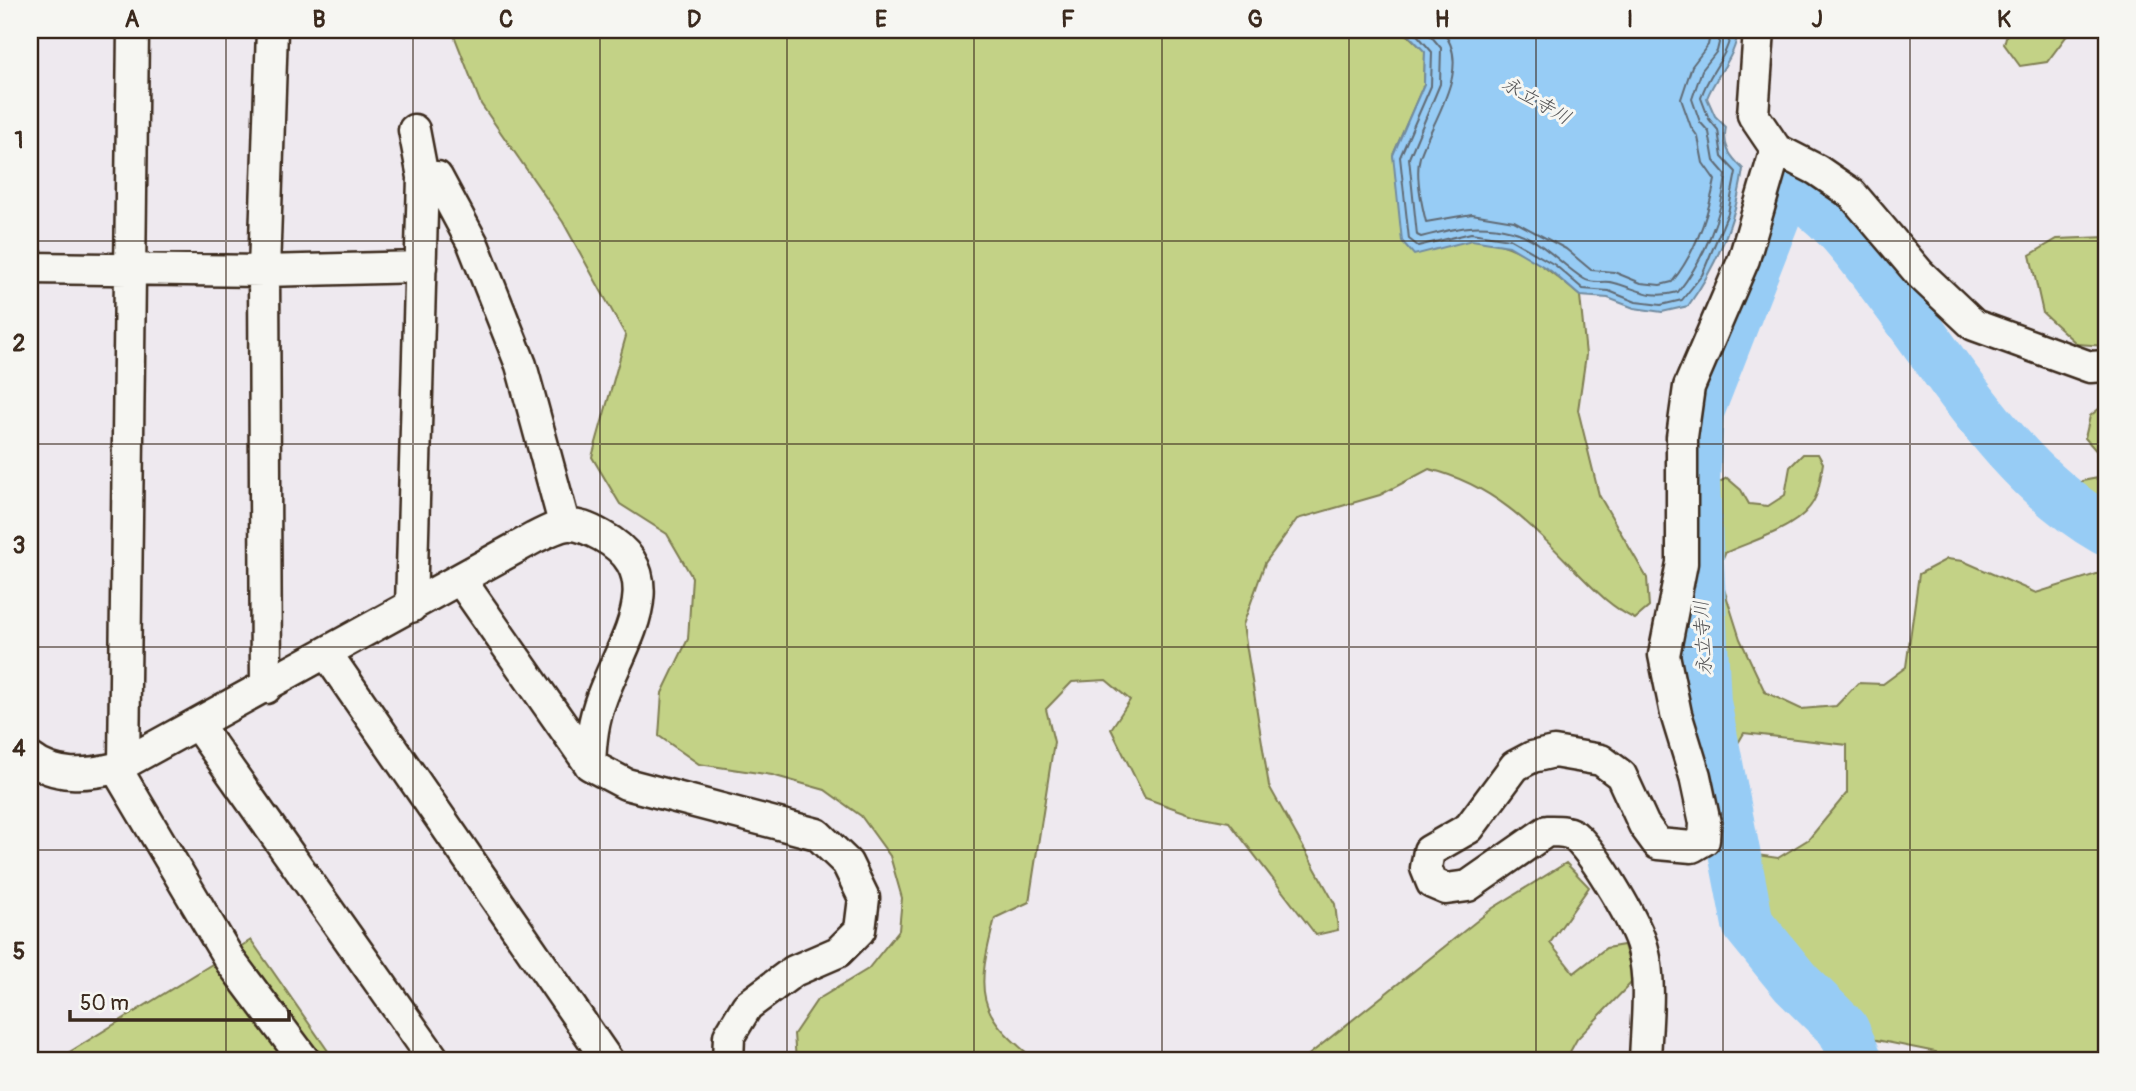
<svg xmlns="http://www.w3.org/2000/svg" width="2136" height="1091" viewBox="0 0 2136 1091" font-family="Pangolin,'Klee One',sans-serif">
<style>
.green{fill:#c3d286;stroke:#7f7e52;stroke-width:2}
.water{fill:#97ccf5;stroke:#728b9f;stroke-width:2}
.lines{fill:none;stroke-linecap:round;stroke-linejoin:round}
.shore{stroke:#606b74;stroke-width:2}
.river{stroke:#97ccf5;stroke-width:52}
.minor-casing{stroke:#3b2a1e;stroke-width:35}
.minor{stroke:#f6f6f2;stroke-width:30}
.grid{fill:none;stroke:#3b2a1e;stroke-width:2;stroke-opacity:0.55}
.labels{text-anchor:middle;stroke-width:6;stroke-linejoin:round;paint-order:stroke}
.water-label{font-size:19px;font-style:italic;fill:#525254;stroke:#f6f6f2}
.neatline{fill:none;stroke:#3b2a1e;stroke-width:2.5}
.grid-label{font-size:23px;text-anchor:middle;font-weight:bold;fill:#3b2a1e}
</style>
<rect width="100%" height="100%" fill="#eee9ef"/>
<filter id="ink" filterUnits="userSpaceOnUse"><feTurbulence type="fractalNoise" baseFrequency=".0143" numOctaves="2"/><feDisplacementMap in="SourceGraphic" scale="14" xChannelSelector="R" yChannelSelector="G"/><feConvolveMatrix kernelMatrix="1 2 1 2 8 2 1 2 1" color-interpolation-filters="sRGB"/></filter>
<g filter="url(#ink)">
<path class="green" d="M 452,30 L 1402,30 L 1425,51 L 1424,84 L 1393,155 L 1415,254 C 1432,250 1454,240 1472,240 C 1514,239 1550,270 1580,296 L 1586,355 L 1578,410 L 1599,495 L 1647,578 L 1649,607 L 1635,619 C 1609,606 1593,588 1573,568 C 1531,524 1491,484 1429,469 L 1380,495 L 1297,519 L 1265,563 L 1243,625 L 1269,786 L 1335,904 L 1338,930 L 1316,935 L 1229,822 L 1193,815 L 1145,798 L 1111,729 L 1130,700 L 1106,680 L 1072,682 L 1046,709 L 1054,742 L 1029,902 L 995,918 C 976,992 974,1012 1037,1061 L 796,1061 L 794,1034 L 817,1000 L 868,969 L 899,930 L 902,898 L 890,856 L 861,816 L 825,790 L 772,775 L 699,764 L 659,736 L 662,693 L 688,639 L 692,577 L 667,534 L 620,504 L 592,457 L 626,336 L 563,222 L 481,104 Z
M 2008,30 L 2071,30 L 2047,62 L 2020,66 L 2004,44 Z
M 2106,237 L 2106,346 L 2077,344 L 2043,313 L 2030,255 L 2057,239 Z
M 2106,403 L 2106,518 L 2098,516 L 2075,491 L 2082,481 L 2098,478 L 2106,462 L 2085,438 L 2090,416 Z
M 1803,454 L 1818,454 L 1823,463 C 1821,474 1820,486 1816,496 C 1804,528 1752,540 1725,553 L 1718,570 L 1740,639 L 1765,692 L 1801,709 L 1836,706 L 1858,683 L 1883,684 L 1906,667 L 1919,574 L 1947,559 L 1963,561 L 2036,593 L 2106,571 L 2106,1061 L 1936,1061 L 1936,1052 L 1862,1037 L 1807,994 L 1734,895 L 1737,866 L 1757,855 L 1778,858 L 1809,839 L 1847,793 L 1847,745 L 1744,733 L 1730,757 L 1740,779 L 1738,802 L 1726,812 L 1713,803 L 1698,750 L 1699,503 L 1709,487 L 1727,478 L 1741,490 L 1749,504 L 1768,506 L 1785,495 L 1790,467 Z
M 1566,863 L 1589,887 L 1550,943 L 1574,973 L 1606,948 L 1624,945 L 1634,980 L 1577,1039 L 1565,1061 L 1301,1061 L 1493,908 Z
M 251,940 L 335,1061 L 55,1061 Z"/>
<path class="water" d="M 1404,30 L 1738,30 C 1736,57 1717,73 1707,98 L 1715,116 L 1726,127 C 1722,146 1730,156 1743,169 C 1736,220 1718,264 1688,306 L 1662,312 L 1634,308 L 1608,298 L 1580,296 L 1551,271 L 1509,246 L 1472,240 L 1414,255 L 1402,241 L 1393,155 L 1424,84 L 1425,52 Z"/>
<g class="lines">
<path class="shore" d="M 1413,30 L 1432,52 L 1431,86 L 1400,157 L 1409,239 L 1418,246 L 1471,233 L 1510,239 L 1555,265 L 1583,289 L 1609,291 L 1636,302 L 1661,305 L 1682,300 L 1702,275 L 1714,246 L 1728,213 L 1736,172 L 1722,157 L 1718,130 L 1709,119 L 1701,98 C 1708,72 1729,57 1731,30
M 1426,30 L 1441,48 L 1440,84 L 1409,158 L 1417,235 L 1421,237 C 1455,228 1477,222 1512,231 C 1540,238 1560,264 1584,279 C 1591,284 1602,281 1610,282 C 1638,288 1648,300 1678,292 C 1704,259 1722,216 1726,175 L 1714,161 L 1709,132 L 1700,122 L 1692,99 L 1702,70 L 1717,51 L 1722,30
M 1441,30 C 1475,65 1431,122 1420,157 C 1415,174 1422,206 1426,222 L 1472,214 L 1514,221 L 1566,249 L 1591,270 L 1614,272 L 1641,283 L 1660,285 L 1672,282 C 1695,253 1708,216 1715,180 L 1703,163 L 1698,137 L 1691,127 L 1681,99 L 1692,66 L 1708,45 L 1711,30"/>
<path class="river" d="M 1786,187 L 1698,412 L 1694,482 L 1705,702 L 1748,924 L 1796,983 L 1843,1029 L 1857,1061
M 1788,187 C 1831,210 1858,249 1887,288 C 1952,373 2011,476 2106,530"/>
<g class="minor-casing">
<path id="minor" d="M 1759,30 L 1753,115 L 1776,149 L 1817,170 L 1852,194 L 1920,274 L 1974,325 L 2090,367 L 2106,366
M 423,177 L 437,177 L 473,244 L 521,365 L 564,523
M 30,268 L 264,271 L 421,267
M 460,579 L 590,765
M 411,607 L 423,177 L 414,130
M 327,654 L 608,1061
M 266,688 L 264,271 L 272,30
M 197,724 L 435,1061
M 30,758 C 55,778 87,775 116,768 L 534,538 C 564,523 571,519 602,536 C 674,575 621,644 602,697 C 593,720 591,741 590,765 L 626,784 L 817,834 L 847,863 L 864,898 L 860,930 L 838,952 L 794,971 L 747,1006 L 729,1036 L 728,1061
M 124,763 L 133,30
M 116,768 L 231,962 L 305,1061
M 1645,1061 C 1646,1025 1652,985 1643,949 C 1637,924 1596,856 1577,838 C 1569,830 1557,831 1547,831 L 1468,886 L 1446,889 L 1432,883 L 1426,868 L 1429,851 L 1469,828 L 1515,766 L 1532,757 L 1554,752 L 1601,760 L 1621,775 L 1644,825 L 1658,844 L 1692,847 L 1704,840 L 1705,823 L 1695,776 L 1676,714 L 1664,655 L 1682,563 L 1682,437 L 1689,387 L 1744,259 L 1776,149"/>
</g>
<use href="#minor" class="minor"/>
</g>
</g>
<path class="grid" d="M 226,30 L 226,1061M 413,30 L 413,1061M 600,30 L 600,1061M 787,30 L 787,1061M 974,30 L 974,1061M 1162,30 L 1162,1061M 1349,30 L 1349,1061M 1536,30 L 1536,1061M 1723,30 L 1723,1061M 1910,30 L 1910,1061M 30,241 L 2106,241M 30,444 L 2106,444M 30,647 L 2106,647M 30,850 L 2106,850"/>
<g class="labels">
<g class="water-label">
<text transform="translate(1537 100) rotate(30)" y="7">永立寺川</text>
<text transform="translate(1702 638) rotate(-93)" y="7">永立寺川</text>
</g>
</g>
<rect width="2136" height="1091" fill="none" stroke="#f6f6f2" stroke-width="77"/>
<path d="M70 1010v10h219v-10" fill="none" stroke="#3b2a1e" stroke-width="3.5"/>
<text x="80" y="1010" font-size="21" fill="#3b2a1e" stroke="#f6f6f2" stroke-width="5" paint-order="stroke">50 m</text>
<rect x="38" y="38" width="2060" height="1014" class="neatline"/>
<g class="grid-label">
<text x="132" y="27">A</text>
<text x="319" y="27">B</text>
<text x="506" y="27">C</text>
<text x="694" y="27">D</text>
<text x="881" y="27">E</text>
<text x="1068" y="27">F</text>
<text x="1255" y="27">G</text>
<text x="1442" y="27">H</text>
<text x="1630" y="27">I</text>
<text x="1817" y="27">J</text>
<text x="2004" y="27">K</text>
<text x="19" y="148">1</text>
<text x="19" y="351">2</text>
<text x="19" y="553">3</text>
<text x="19" y="756">4</text>
<text x="19" y="959">5</text>
</g>
</svg>
